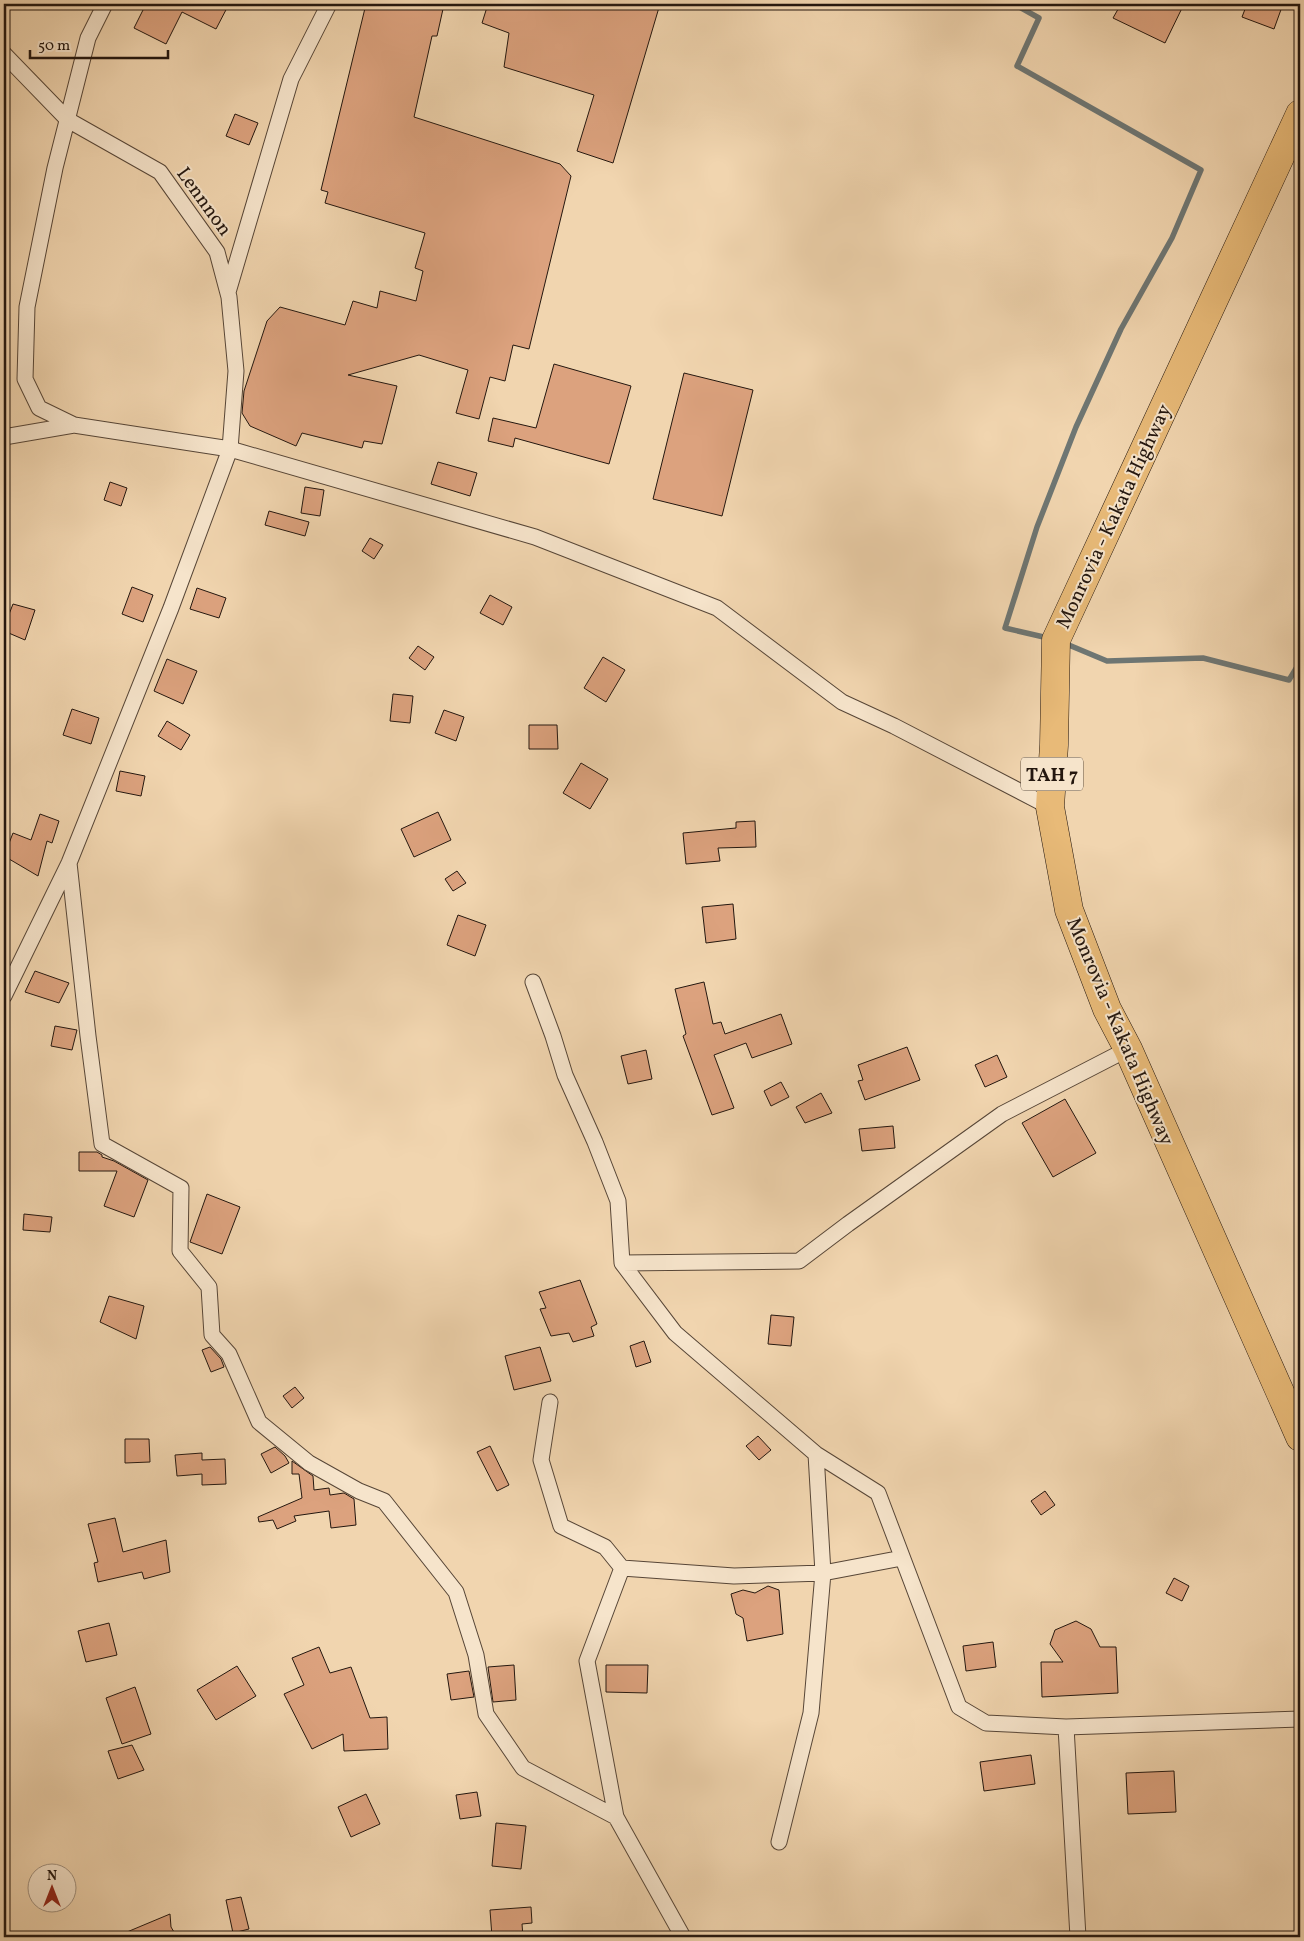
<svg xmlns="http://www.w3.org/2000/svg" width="1304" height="1941" viewBox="0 0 1304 1941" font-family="Vollkorn,serif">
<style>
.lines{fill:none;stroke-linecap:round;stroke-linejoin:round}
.stream{stroke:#6e7673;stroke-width:5.5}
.building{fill:#dca27e;stroke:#24170f}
.street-casing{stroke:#574637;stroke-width:17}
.highway-casing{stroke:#24170f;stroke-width:29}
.street{stroke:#f6e4cb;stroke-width:15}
.highway{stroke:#e8ba78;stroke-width:28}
.labels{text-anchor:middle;stroke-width:4;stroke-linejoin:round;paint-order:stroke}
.shield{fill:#f6e4cb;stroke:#635447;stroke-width:1}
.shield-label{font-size:19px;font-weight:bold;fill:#24170f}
.street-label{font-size:20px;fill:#24170f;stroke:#f6e4cb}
</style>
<rect width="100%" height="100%" fill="#f1d5af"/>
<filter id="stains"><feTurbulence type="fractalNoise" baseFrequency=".004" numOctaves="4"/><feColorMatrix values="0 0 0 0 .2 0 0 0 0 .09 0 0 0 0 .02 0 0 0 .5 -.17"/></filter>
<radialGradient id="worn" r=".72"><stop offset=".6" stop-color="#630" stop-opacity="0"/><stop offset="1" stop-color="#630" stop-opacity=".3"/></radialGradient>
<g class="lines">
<path class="stream" d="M 1014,4 L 1039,18 L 1017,66 L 1201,170 L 1172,238 L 1121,329 L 1076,427 L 1037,527 L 1005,628 L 1048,638
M 1064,643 L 1107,661 L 1203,658 L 1289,680 L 1300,662"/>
</g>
<path class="building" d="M 146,4 L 229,4 L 216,29 L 182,12 L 166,44 L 134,28 Z
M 366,4 L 422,4 L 443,9 L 437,36 L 432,36 L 414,117 L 560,164 L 571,176 L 529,349 L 513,345 L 505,381 L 490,377 L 479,419 L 456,413 L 468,370 L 419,355 L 348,375 L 397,386 L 382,444 L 364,441 L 362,448 L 302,433 L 296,446 L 250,426 L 242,413 L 244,391 L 267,321 L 280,307 L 345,325 L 353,301 L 377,308 L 380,291 L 416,301 L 423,271 L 415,268 L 425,233 L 325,203 L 328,192 L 321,190 Z
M 488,4 L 660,4 L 613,163 L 577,151 L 594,95 L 504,67 L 509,33 L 482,23 Z
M 1121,4 L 1184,4 L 1165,43 L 1113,18 Z
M 1247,4 L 1283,4 L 1274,29 L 1242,17 Z
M 235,114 L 258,123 L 249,145 L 226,136 Z
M 554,364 L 631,386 L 609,464 L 515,438 L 513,447 L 488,441 L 493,418 L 536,428 Z
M 684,373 L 753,390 L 722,516 L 653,499 Z
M 438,462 L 477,473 L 470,496 L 431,484 Z
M 110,482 L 127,488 L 121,506 L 104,500 Z
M 305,487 L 324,490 L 320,516 L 301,513 Z
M 269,511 L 309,522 L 305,536 L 265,525 Z
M 370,538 L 383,545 L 374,559 L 362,551 Z
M 132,587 L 153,595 L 143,622 L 122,614 Z
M 197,588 L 226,598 L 219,618 L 190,609 Z
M 490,595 L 512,607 L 503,625 L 480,613 Z
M 13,604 L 35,610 L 25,640 L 4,631 L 4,627 Z
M 418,646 L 434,657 L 425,670 L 409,658 Z
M 603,657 L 625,670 L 606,702 L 584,688 Z
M 167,659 L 197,671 L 183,704 L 154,691 Z
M 393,694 L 413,696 L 410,723 L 390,721 Z
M 72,709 L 99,718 L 91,744 L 63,735 Z
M 444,710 L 464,717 L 456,741 L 435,733 Z
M 167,721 L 190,735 L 181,750 L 158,736 Z
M 529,725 L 557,725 L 558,749 L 529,749 Z
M 581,763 L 608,779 L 590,809 L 563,793 Z
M 120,771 L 145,776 L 141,796 L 116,791 Z
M 438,812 L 451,840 L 414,857 L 401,829 Z
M 40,814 L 59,821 L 52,843 L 47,841 L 38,876 L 4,856 L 13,833 L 31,840 Z
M 755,821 L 756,847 L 718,848 L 720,861 L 686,864 L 683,833 L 736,828 L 736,822 Z
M 457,871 L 466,883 L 453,891 L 445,879 Z
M 733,904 L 736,939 L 706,943 L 702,907 Z
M 458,915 L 486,925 L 475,956 L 447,945 Z
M 35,971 L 69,983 L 59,1003 L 25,992 Z
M 704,982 L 713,1024 L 721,1022 L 725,1034 L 781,1014 L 792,1044 L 752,1058 L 746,1043 L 714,1055 L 734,1108 L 712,1115 L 683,1036 L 686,1034 L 675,989 Z
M 55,1026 L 77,1030 L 72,1050 L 51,1046 Z
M 907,1047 L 920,1080 L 865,1100 L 858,1081 L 863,1080 L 858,1065 Z
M 646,1050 L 652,1079 L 628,1084 L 621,1056 Z
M 997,1055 L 1007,1077 L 985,1087 L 975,1065 Z
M 781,1082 L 789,1097 L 771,1106 L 764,1091 Z
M 821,1093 L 832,1113 L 805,1123 L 796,1107 Z
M 1065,1099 L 1096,1153 L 1053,1177 L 1022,1123 Z
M 893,1126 L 895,1148 L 862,1151 L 859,1129 Z
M 79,1152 L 97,1152 L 102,1155 L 102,1157 L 114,1161 L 148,1180 L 134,1217 L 104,1206 L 117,1171 L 79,1171 Z
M 207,1194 L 240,1207 L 222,1254 L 190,1242 Z
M 24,1214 L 52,1217 L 50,1232 L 23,1230 Z
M 580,1280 L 597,1324 L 591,1327 L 594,1336 L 573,1342 L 569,1333 L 551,1336 L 540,1309 L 546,1308 L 539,1292 Z
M 109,1296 L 144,1306 L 136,1339 L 100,1322 Z
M 771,1315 L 794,1317 L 791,1346 L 768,1344 Z
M 644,1341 L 651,1362 L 636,1367 L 630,1346 Z
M 210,1347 L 221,1359 L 224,1367 L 211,1372 L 202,1350 Z
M 540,1347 L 551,1381 L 514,1390 L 505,1356 Z
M 295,1387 L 304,1398 L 292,1408 L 283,1396 Z
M 758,1436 L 771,1450 L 759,1460 L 746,1446 Z
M 125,1439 L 149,1439 L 150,1462 L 125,1463 Z
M 490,1446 L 509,1485 L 497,1491 L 477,1452 Z
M 275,1447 L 285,1456 L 289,1463 L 271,1473 L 261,1454 Z
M 202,1453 L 202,1460 L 225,1459 L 226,1484 L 202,1485 L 202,1474 L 177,1476 L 175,1455 Z
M 292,1461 L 313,1476 L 314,1490 L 329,1488 L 330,1495 L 344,1493 L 354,1499 L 356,1525 L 331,1528 L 329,1511 L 294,1516 L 296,1521 L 277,1529 L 273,1520 L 259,1522 L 258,1517 L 302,1498 L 299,1474 L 292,1474 Z
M 1045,1491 L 1055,1505 L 1041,1515 L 1031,1501 Z
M 115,1518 L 123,1552 L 166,1540 L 170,1572 L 144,1579 L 142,1572 L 98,1582 L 94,1563 L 98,1562 L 88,1524 Z
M 1174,1578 L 1189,1586 L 1182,1601 L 1166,1593 Z
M 768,1586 L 779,1590 L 783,1634 L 747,1641 L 743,1618 L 736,1614 L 731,1594 L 743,1590 L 755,1593 Z
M 1076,1621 L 1091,1629 L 1100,1647 L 1116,1647 L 1118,1693 L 1042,1697 L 1041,1662 L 1063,1662 L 1050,1644 L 1055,1630 Z
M 109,1623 L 117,1655 L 86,1662 L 78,1631 Z
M 993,1642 L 996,1667 L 966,1671 L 963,1646 Z
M 319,1647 L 330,1673 L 351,1667 L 370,1718 L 387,1717 L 388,1749 L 344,1751 L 343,1734 L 312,1749 L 284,1694 L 304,1685 L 292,1658 Z
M 514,1665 L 516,1700 L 493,1702 L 488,1667 Z
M 606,1665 L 648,1665 L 647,1693 L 606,1692 Z
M 237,1666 L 256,1696 L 216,1720 L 197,1690 Z
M 469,1671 L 474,1697 L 451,1700 L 447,1674 Z
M 135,1687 L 151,1734 L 122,1744 L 106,1698 Z
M 132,1745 L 144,1770 L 118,1779 L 108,1751 Z
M 1031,1755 L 1035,1784 L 984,1791 L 980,1762 Z
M 1174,1771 L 1176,1812 L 1128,1814 L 1126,1773 Z
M 477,1792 L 481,1816 L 460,1819 L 456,1795 Z
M 366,1794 L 380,1824 L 351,1837 L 338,1807 Z
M 496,1823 L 526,1826 L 521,1869 L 492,1866 Z
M 241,1897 L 249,1929 L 233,1933 L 226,1900 Z
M 531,1907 L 532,1923 L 522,1924 L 523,1937 L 492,1937 L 490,1910 Z
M 170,1914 L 171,1927 L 177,1937 L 115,1937 Z"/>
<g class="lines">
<g class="street-casing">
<path id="street" d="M 105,4 L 88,38 L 55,168 L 27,307 L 25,379 L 39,408 L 74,425 L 230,449 L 535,537 L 717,608 L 842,702 L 894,726 L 1050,807
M 4,54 L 68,120 L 160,172 L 217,252 L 229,297 L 236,371 L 230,449 L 171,608 L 69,863 L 4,996
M 228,292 L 291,79 L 329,4
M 4,437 L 74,425
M 69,863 L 88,1036 L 102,1144 L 181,1188 L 180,1251 L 209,1287 L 212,1335 L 229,1354 L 259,1422 L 309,1463 L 359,1491 L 384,1501 L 456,1592 L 476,1655 L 486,1714 L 523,1768 L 616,1817
M 533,982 L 553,1036 L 565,1075 L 595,1142 L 618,1201 L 622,1263 L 675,1333 L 816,1454 L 878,1493 L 959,1707 L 986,1723 L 1066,1727 L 1300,1719
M 622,1263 L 799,1261 L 848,1224 L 1002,1114 L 1128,1049
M 550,1402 L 541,1460 L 561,1526 L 605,1547 L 622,1568 L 587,1661 L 616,1817 L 683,1937
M 622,1568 L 734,1576 L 823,1573 L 902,1558
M 1066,1727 L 1078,1937
M 779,1842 L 811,1713 L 823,1573 L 816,1454"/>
</g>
<g class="highway-casing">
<path id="highway" d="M 1300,114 L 1056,640 L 1054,745 L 1050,807 L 1069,910 L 1107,1009 L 1128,1049 L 1300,1437"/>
</g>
<use href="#street" class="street"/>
<use href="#highway" class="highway"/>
</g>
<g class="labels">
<rect class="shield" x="1021" y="757.5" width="62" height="33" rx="4"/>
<g class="shield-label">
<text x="1052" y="781">TAH 7</text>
</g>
<g class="street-label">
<text transform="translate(205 201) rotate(54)" y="7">Lennnon</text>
<text transform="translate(1113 516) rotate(-65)" y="7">Monrovia - Kakata Highway</text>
<text transform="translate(1121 1031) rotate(67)" y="7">Monrovia - Kakata Highway</text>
</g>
</g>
<rect width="1304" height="1941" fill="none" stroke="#f1d5af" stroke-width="20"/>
<rect x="5" y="5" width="1294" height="1931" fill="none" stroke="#24170f" stroke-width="2.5"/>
<rect x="10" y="10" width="1284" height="1921" fill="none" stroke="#24170f"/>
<g transform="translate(52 1888)"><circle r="24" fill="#f6e4cb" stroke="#a29280"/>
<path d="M0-4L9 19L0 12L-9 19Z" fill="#8f2418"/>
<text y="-8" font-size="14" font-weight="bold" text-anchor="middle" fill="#24170f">N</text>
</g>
<path d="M30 50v8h138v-8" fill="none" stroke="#24170f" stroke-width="2.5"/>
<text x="38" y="50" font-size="15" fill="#24170f" stroke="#f6e4cb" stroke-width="4" paint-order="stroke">50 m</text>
<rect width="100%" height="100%" filter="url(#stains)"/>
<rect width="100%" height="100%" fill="url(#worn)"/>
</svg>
